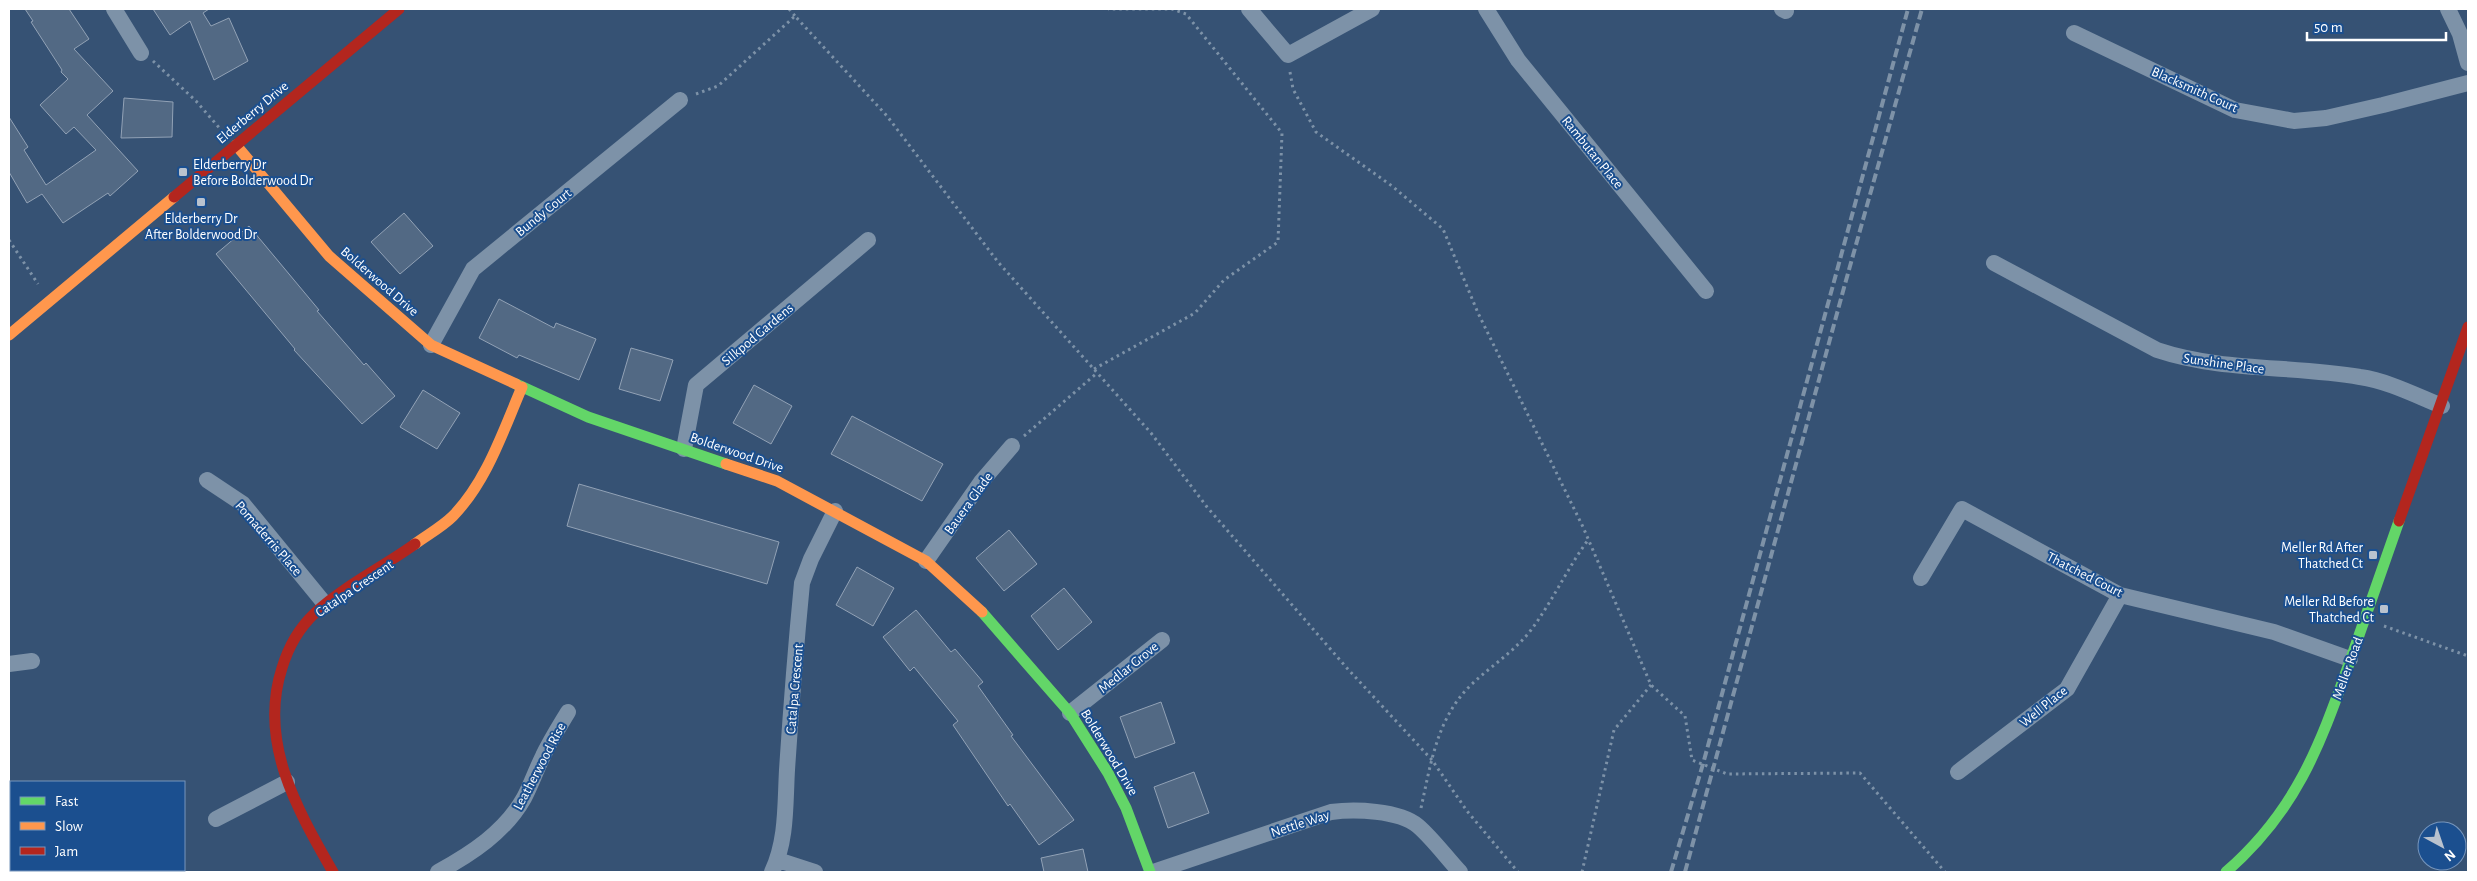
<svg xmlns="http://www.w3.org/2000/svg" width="2477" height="881" viewBox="0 0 2477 881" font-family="'Alegreya Sans',sans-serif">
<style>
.building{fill:#526984;stroke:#92a2b6}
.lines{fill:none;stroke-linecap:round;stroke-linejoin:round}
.path{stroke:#7d92a8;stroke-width:3;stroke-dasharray:2.5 4;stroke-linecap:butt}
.street{stroke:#7d92a8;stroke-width:16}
.fast{stroke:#63d668;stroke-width:11}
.slow{stroke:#ff974d;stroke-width:11}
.jam{stroke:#b3261e;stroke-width:11}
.rail{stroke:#7e92a7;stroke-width:4;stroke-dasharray:9 4;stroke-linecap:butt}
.poi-dot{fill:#b9c2ce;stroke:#1b4f8f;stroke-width:2}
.labels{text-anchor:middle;stroke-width:4;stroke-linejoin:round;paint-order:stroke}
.street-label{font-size:14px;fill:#fff;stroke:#1b4f8f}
.poi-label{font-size:14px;fill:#fff;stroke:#1b4f8f;text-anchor:end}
</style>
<rect width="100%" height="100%" fill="#365274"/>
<path class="building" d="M 25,9 L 69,9 L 89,39 L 74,49 L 113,91 L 87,115 L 138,171 L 110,196 L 108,193 L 63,223 L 42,194 L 27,203 L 9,172 L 9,117 L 28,147 L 24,150 L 46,185 L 96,150 L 74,127 L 66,134 L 40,105 L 68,79 L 61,72 L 62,70 L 31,22 L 33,21 Z
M 153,9 L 209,9 L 203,13 L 211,26 L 229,18 L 248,61 L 214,80 L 190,21 L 170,35 Z
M 124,98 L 173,102 L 172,137 L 121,138 Z
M 404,213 L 433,246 L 400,274 L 371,242 Z
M 249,226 L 319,310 L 317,311 L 364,365 L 366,363 L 395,396 L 362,424 L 294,350 L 295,349 L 216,254 Z
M 499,299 L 554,328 L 556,323 L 596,339 L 579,380 L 519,355 L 517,358 L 479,338 Z
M 631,348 L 673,360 L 660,401 L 619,389 Z
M 754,385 L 792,406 L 771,444 L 733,423 Z
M 423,390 L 460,413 L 437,449 L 400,427 Z
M 852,416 L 943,464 L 922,501 L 831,454 Z
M 579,484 L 779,542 L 767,584 L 567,526 Z
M 1009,530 L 1037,564 L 1004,591 L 976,558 Z
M 857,567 L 894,588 L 873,626 L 836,605 Z
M 1064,588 L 1092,622 L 1058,650 L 1031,616 Z
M 916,610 L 951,652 L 955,649 L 983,682 L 978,686 L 1013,735 L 1011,736 L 1074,820 L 1039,845 L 1010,804 L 1008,806 L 953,725 L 958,721 L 914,667 L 910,671 L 883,637 Z
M 1161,702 L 1175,743 L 1135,758 L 1120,717 Z
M 1194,772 L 1209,813 L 1168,828 L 1154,787 Z
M 1083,849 L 1088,872 L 1044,872 L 1041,858 Z"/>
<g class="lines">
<path class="path" d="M 789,9 L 795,16
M 153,61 L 196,101 L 222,131
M 1290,72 L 1293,89 L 1316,132 L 1392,186 L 1443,229 L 1478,313 L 1583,527 L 1651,685 L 1685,716 L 1692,760 L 1727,774 L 1860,773 L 1945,872
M 696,94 L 718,86 L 795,16 L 887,116 L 998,262 L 1151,433 L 1207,507 L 1346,667 L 1432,760 L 1467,811 L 1518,872
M 9,240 L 38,284
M 1094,369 L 1195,313 L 1224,280 L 1278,242 L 1282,133 L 1186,14 L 1172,9 L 1108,9
M 1024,436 L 1097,373
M 2384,626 L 2468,656
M 1421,808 C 1431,763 1437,717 1472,684 C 1492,665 1514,652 1531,630 C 1552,602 1567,569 1588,540
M 1582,872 L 1614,730 L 1651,685"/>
<path class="street" d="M 114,9 L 141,53
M 1249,9 L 1288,55 L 1372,9
M 1486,9 L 1518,60 L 1706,291
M 1782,9 L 1786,11
M 2448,9 L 2460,34 L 2468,63
M 2074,33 L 2235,110 L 2294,121 L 2326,118 L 2383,105 L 2468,83
M 1994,263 L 2157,350 C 2223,372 2292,365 2360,377 C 2388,381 2415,395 2442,406
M 431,345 L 473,269 L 680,100
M 684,449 L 696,385 L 868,240
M 207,480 L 243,504 L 325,604
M 926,561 L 981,482 L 1012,446
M 1921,578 L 1962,509 L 2120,595 L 2274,632 L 2350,659
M 9,664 L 32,661
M 1070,713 L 1162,640
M 1958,772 L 2067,689 L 2120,595
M 216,819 L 287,782
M 778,860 L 815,872
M 438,872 C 471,854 505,832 524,798 C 531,785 536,770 543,756 C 550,741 559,727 568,712
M 772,872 C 787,840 785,805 787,770 C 791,708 796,645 802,583 L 811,559 L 835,511
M 1153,872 L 1331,812 C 1354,809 1399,810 1418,826 C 1433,839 1446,857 1460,872"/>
<path class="fast" d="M 516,384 L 588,417 L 726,464
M 982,612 L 1070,713 L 1108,773 L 1126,808 L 1150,872
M 2226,872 C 2297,810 2319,747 2350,661 C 2366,614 2383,568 2399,521"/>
<path class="slow" d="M 236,145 L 329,256 L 431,345 L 516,384
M 9,335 L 174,197
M 726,464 L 777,481 L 926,561 L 982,612
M 415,544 C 427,535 442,527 453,516 C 487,481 503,431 522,387"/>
<path class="jam" d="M 174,197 L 399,9
M 2399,521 L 2468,327
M 333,872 C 297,809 258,742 282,668 C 288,648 299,628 315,613 C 344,586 383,567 415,544"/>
<path class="rail" d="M 1671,872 L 1703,764 L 1908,9
M 1685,872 L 1845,284 L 1922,9"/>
</g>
<g class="poi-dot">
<rect x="178" y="167" width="10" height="10" rx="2.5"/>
<rect x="196" y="197" width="10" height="10" rx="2.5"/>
<rect x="2368" y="550" width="10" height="10" rx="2.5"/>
<rect x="2379" y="604" width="10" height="10" rx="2.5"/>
</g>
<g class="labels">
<g class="street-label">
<text transform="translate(2195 89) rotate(24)" y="5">Blacksmith Court</text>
<text transform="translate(252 112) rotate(-40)" y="5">Elderberry Drive</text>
<text transform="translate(1593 152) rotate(51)" y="5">Rambutan Place</text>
<text transform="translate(543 212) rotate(-39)" y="5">Bundy Court</text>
<text transform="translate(380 281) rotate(41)" y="5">Bolderwood Drive</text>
<text transform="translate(757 334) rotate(-40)" y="5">Silkpod Gardens</text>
<text transform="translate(2224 363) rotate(8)" y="5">Sunshine Place</text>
<text transform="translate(737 452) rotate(19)" y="5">Bolderwood Drive</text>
<text transform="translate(968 503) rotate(-54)" y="5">Bauera Glade</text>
<text transform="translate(269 538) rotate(49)" y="5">Pomaderris Place</text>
<text transform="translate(2085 574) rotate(27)" y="5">Thatched Court</text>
<text transform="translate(354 588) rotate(-34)" y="5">Catalpa Crescent</text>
<text transform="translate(1128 667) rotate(-39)" y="5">Medlar Grove</text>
<text transform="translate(2347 668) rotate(-70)" y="5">Meller Road</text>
<text transform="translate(794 689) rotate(-85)" y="5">Catalpa Crescent</text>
<text transform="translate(2043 706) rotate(-39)" y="5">Well Place</text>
<text transform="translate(1110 752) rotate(59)" y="5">Bolderwood Drive</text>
<text transform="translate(539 766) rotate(-62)" y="5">Leatherwood Rise</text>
<text transform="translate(1300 823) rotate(-18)" y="5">Nettle Way</text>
</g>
<g class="poi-label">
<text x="193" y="169" text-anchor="start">Elderberry Dr<tspan x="193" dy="16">Before Bolderwood Dr</tspan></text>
<text x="201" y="223" text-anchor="middle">Elderberry Dr<tspan x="201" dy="16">After Bolderwood Dr</tspan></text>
<text x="2363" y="552">Meller Rd After<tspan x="2363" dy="16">Thatched Ct</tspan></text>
<text x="2374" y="606">Meller Rd Before<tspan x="2374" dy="16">Thatched Ct</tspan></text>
</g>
</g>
<rect width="2477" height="881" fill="none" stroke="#ffffff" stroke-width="20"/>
<rect x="10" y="781" width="175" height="90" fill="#1b4f8f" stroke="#7695bc"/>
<rect x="20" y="797" width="25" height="8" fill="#63d668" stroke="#7695bc"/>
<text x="55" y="806" font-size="15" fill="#ffffff">Fast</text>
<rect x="20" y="822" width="25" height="8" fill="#ff974d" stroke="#7695bc"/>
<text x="55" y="831" font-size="15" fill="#ffffff">Slow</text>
<rect x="20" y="847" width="25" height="8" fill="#b3261e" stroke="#7695bc"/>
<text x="55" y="856" font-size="15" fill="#ffffff">Jam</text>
<g transform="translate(2442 846) rotate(140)"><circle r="24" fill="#1b4f8f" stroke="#7695bc"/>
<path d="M0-4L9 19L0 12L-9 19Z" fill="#b9c2ce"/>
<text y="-8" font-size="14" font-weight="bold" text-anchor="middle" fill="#ffffff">N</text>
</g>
<path d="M2307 32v8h139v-8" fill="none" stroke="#ffffff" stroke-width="2.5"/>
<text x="2314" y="32" font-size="15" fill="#ffffff" stroke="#1b4f8f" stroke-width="4" paint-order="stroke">50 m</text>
</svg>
